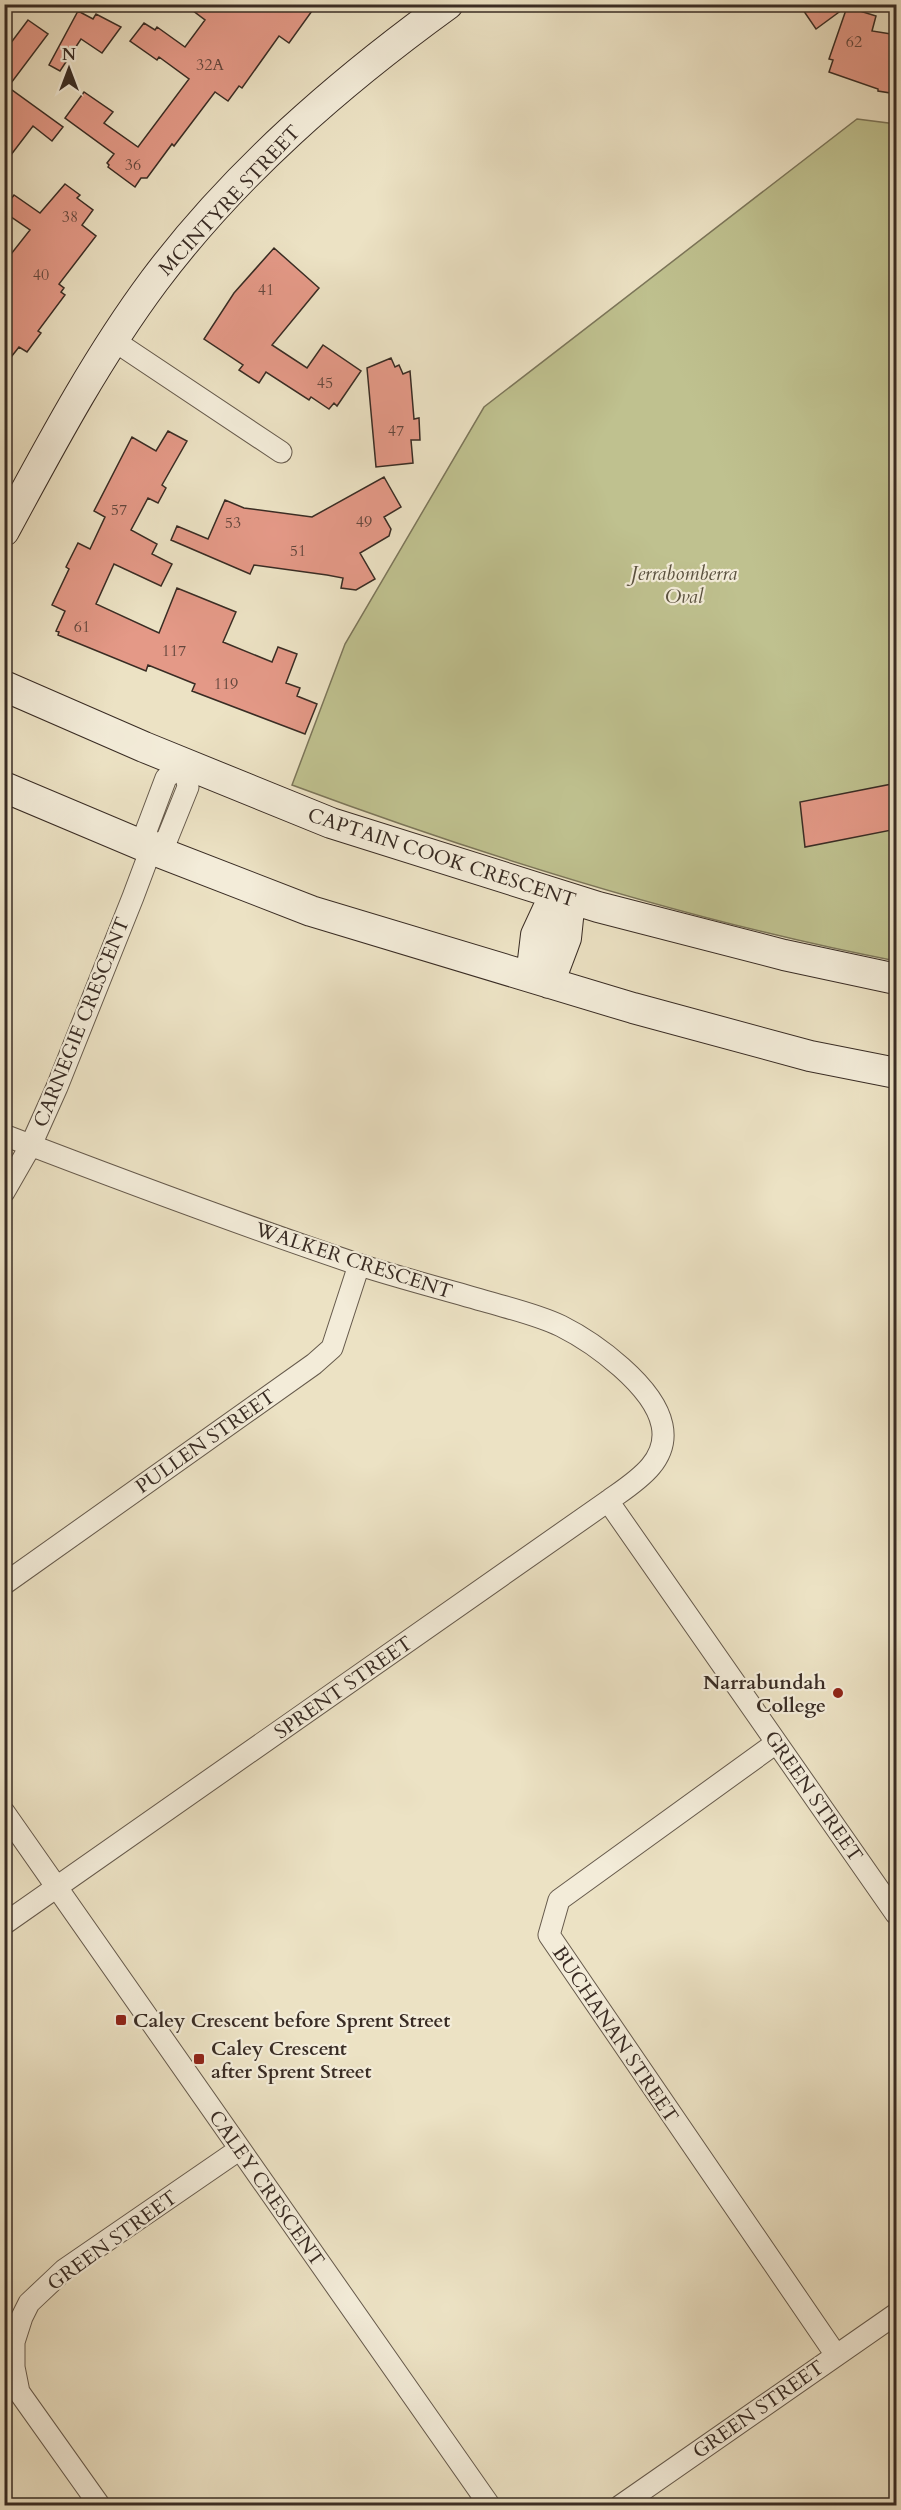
<svg xmlns="http://www.w3.org/2000/svg" width="901" height="2510" viewBox="0 0 901 2510" font-family="Cardo,serif">
<style>
.green{fill:#bfc18f;stroke:#7c765a;stroke-width:1.5}
.building{fill:#e49987;stroke:#392c24;stroke-width:1.5}
.lines{fill:none;stroke-linecap:round;stroke-linejoin:round}
.street-casing{stroke:#665a4c;stroke-width:23}
.secondary-casing{stroke:#392c24;stroke-width:32}
.street{stroke:#f3ecd9;stroke-width:21}
.secondary{stroke:#f3ecd9;stroke-width:30}
.poi-dot{fill:#8f2418;stroke:#f3ecd9;stroke-width:2}
.labels{text-anchor:middle;stroke-width:4.5;stroke-linejoin:round;paint-order:stroke}
.number-label{font-size:16px;fill:#64473d}
.street-label{font-size:20px;fill:#392c24;stroke:#f3ecd9}
.park-label{font-size:20px;font-style:italic;fill:#5a513f;stroke:#f3ecd9}
.poi-label{font-size:20px;font-weight:bold;fill:#392c24;stroke:#f3ecd9;text-anchor:start}
</style>
<rect width="100%" height="100%" fill="#ece2c4"/>
<filter id="stains"><feTurbulence type="fractalNoise" baseFrequency=".00333" numOctaves="4"/><feColorMatrix values="0 0 0 0 .2 0 0 0 0 .09 0 0 0 0 .02 0 0 0 .5 -.17"/></filter>
<radialGradient id="worn" r=".72"><stop offset=".6" stop-color="#630" stop-opacity="0"/><stop offset="1" stop-color="#630" stop-opacity=".3"/></radialGradient>
<path class="green" d="M 857,119 L 896,124 L 896,961 C 690,921 489,858 292,785 L 345,644 L 484,407 Z"/>
<path class="building" d="M 184,4 L 317,4 L 289,43 L 279,36 L 242,88 L 239,86 L 228,101 L 215,92 L 174,146 L 172,144 L 147,178 L 141,178 L 135,187 L 108,167 L 109,165 L 107,163 L 114,154 L 65,118 L 84,92 L 113,112 L 104,123 L 138,147 L 189,79 L 159,57 L 157,60 L 130,41 L 144,23 L 155,30 L 157,27 L 185,47 L 205,20 Z
M 799,4 L 850,4 L 816,29 Z
M 847,7 L 876,16 L 872,31 L 897,35 L 897,94 L 878,91 L 878,89 L 829,72 L 833,60 L 829,59 Z
M 78,11 L 93,19 L 96,14 L 121,27 L 102,53 L 81,39 L 60,71 L 49,65 Z
M 28,20 L 48,34 L 8,87 L 63,127 L 52,141 L 33,126 L 4,164 L 4,52 Z
M 65,184 L 80,195 L 77,198 L 93,210 L 82,225 L 96,236 L 59,284 L 64,288 L 61,292 L 65,295 L 38,331 L 41,333 L 27,352 L 19,347 L 4,366 L 4,263 L 30,230 L 4,212 L 4,208 L 14,195 L 40,213 Z
M 274,248 L 319,288 L 272,345 L 307,368 L 323,345 L 361,371 L 337,406 L 334,403 L 329,409 L 311,397 L 309,400 L 266,372 L 259,383 L 239,370 L 243,365 L 204,339 L 234,293 Z
M 391,358 L 395,367 L 399,365 L 403,374 L 410,371 L 414,419 L 419,418 L 420,440 L 411,440 L 413,463 L 376,467 L 367,368 Z
M 168,431 L 187,441 L 162,485 L 166,488 L 158,503 L 148,498 L 131,530 L 157,544 L 152,554 L 172,564 L 161,586 L 114,564 L 96,604 L 159,633 L 177,588 L 236,612 L 223,642 L 272,662 L 278,647 L 297,654 L 286,683 L 300,688 L 297,696 L 317,704 L 305,734 L 192,691 L 195,684 L 148,665 L 146,671 L 58,635 L 59,632 L 56,631 L 65,611 L 52,605 L 69,569 L 66,567 L 78,543 L 90,549 L 105,517 L 94,511 L 132,437 L 156,451 Z
M 384,477 L 401,507 L 384,517 L 391,529 L 389,536 L 360,553 L 375,579 L 356,590 L 341,588 L 343,578 L 327,575 L 254,565 L 250,574 L 171,540 L 177,526 L 208,539 L 225,500 L 244,508 L 312,517 Z
M 897,783 L 897,829 L 805,847 L 800,802 Z"/>
<g class="lines">
<g class="street-casing">
<path id="street" d="M 113,340 L 281,452
M 151,849 L 167,839 L 188,787 L 184,763
M 4,1135 C 121,1180 239,1224 357,1264 C 400,1278 444,1289 488,1302 C 512,1309 538,1315 561,1326 C 595,1343 654,1386 662,1425 C 670,1462 633,1483 608,1501 L 4,1924
M 4,1192 L 31,1145 L 57,1087 L 133,897 L 151,849 L 146,831 L 166,778 L 184,763
M 608,1501 L 896,1914
M 4,1584 L 314,1364 L 332,1348 L 359,1265
M 776,1743 L 559,1900 L 549,1935 L 836,2355
M 4,1812 L 490,2506
M 100,2506 L 19,2392 L 14,2367 L 14,2342 L 22,2317 L 29,2303 L 64,2270 L 240,2149
M 620,2506 L 896,2314"/>
</g>
<g class="secondary-casing">
<path id="secondary" d="M 4,531 C 50,446 96,359 154,281 C 235,173 339,83 448,4
M 4,686 L 144,747 L 331,823 L 598,907 L 784,955 L 896,979
M 4,787 L 151,849 L 311,911 L 633,1008 L 810,1056 L 896,1073
M 531,977 L 536,935 L 555,894
M 549,983 L 566,938 L 570,899"/>
</g>
<use href="#street" class="street"/>
<use href="#secondary" class="secondary"/>
</g>
<g class="poi-dot">
<circle cx="838" cy="1693" r="6"/>
<rect x="115" y="2014" width="12" height="12" rx="3"/>
<rect x="193" y="2053" width="12" height="12" rx="3"/>
</g>
<g class="labels">
<g class="number-label">
<text x="854" y="47">62</text>
<text x="210" y="70">32A</text>
<text x="133" y="170">36</text>
<text x="70" y="222">38</text>
<text x="41" y="280">40</text>
<text x="266" y="295">41</text>
<text x="325" y="388">45</text>
<text x="396" y="436">47</text>
<text x="119" y="515">57</text>
<text x="364" y="527">49</text>
<text x="233" y="528">53</text>
<text x="298" y="556">51</text>
<text x="82" y="632">61</text>
<text x="174" y="656">117</text>
<text x="226" y="689">119</text>
</g>
<g class="street-label">
<text transform="translate(229 200) rotate(-47)" y="7">MCINTYRE STREET</text>
<text transform="translate(442 857) rotate(18)" y="7">CAPTAIN COOK CRESCENT</text>
<text transform="translate(81 1022) rotate(-68)" y="7">CARNEGIE CRESCENT</text>
<text transform="translate(354 1260) rotate(18)" y="7">WALKER CRESCENT</text>
<text transform="translate(205 1441) rotate(-35)" y="7">PULLEN STREET</text>
<text transform="translate(343 1687) rotate(-35)" y="7">SPRENT STREET</text>
<text transform="translate(814 1796) rotate(55)" y="7">GREEN STREET</text>
<text transform="translate(616 2034) rotate(56)" y="7">BUCHANAN STREET</text>
<text transform="translate(267 2188) rotate(55)" y="7">CALEY CRESCENT</text>
<text transform="translate(112 2240) rotate(-36)" y="7">GREEN STREET</text>
<text transform="translate(758 2409) rotate(-35)" y="7">GREEN STREET</text>
</g>
<g class="park-label">
<text x="684" y="580">Jerrabomberra<tspan x="684" dy="23">Oval</tspan></text>
</g>
<g class="poi-label">
<text x="826" y="1689" text-anchor="end">Narrabundah<tspan x="826" dy="23">College</tspan></text>
<text x="133" y="2027">Caley Crescent before Sprent Street</text>
<text x="211" y="2055">Caley Crescent<tspan x="211" dy="23">after Sprent Street</tspan></text>
</g>
</g>
<rect width="901" height="2510" fill="none" stroke="#ece2c4" stroke-width="24"/>
<rect x="6" y="6" width="889" height="2498" fill="none" stroke="#392c24" stroke-width="3"/>
<rect x="12" y="12" width="877" height="2486" fill="none" stroke="#392c24" stroke-width="1.5"/>
<g transform="translate(69 69)" stroke="#f3ecd9" stroke-width="4.5" paint-order="stroke">
<path d="M0-4.5L10 22L0 15L-10 22Z" fill="#392c24"/>
<text y="-9" font-size="16" font-weight="bold" text-anchor="middle" fill="#392c24">N</text>
</g>
<rect width="100%" height="100%" filter="url(#stains)"/>
<rect width="100%" height="100%" fill="url(#worn)"/>
</svg>
